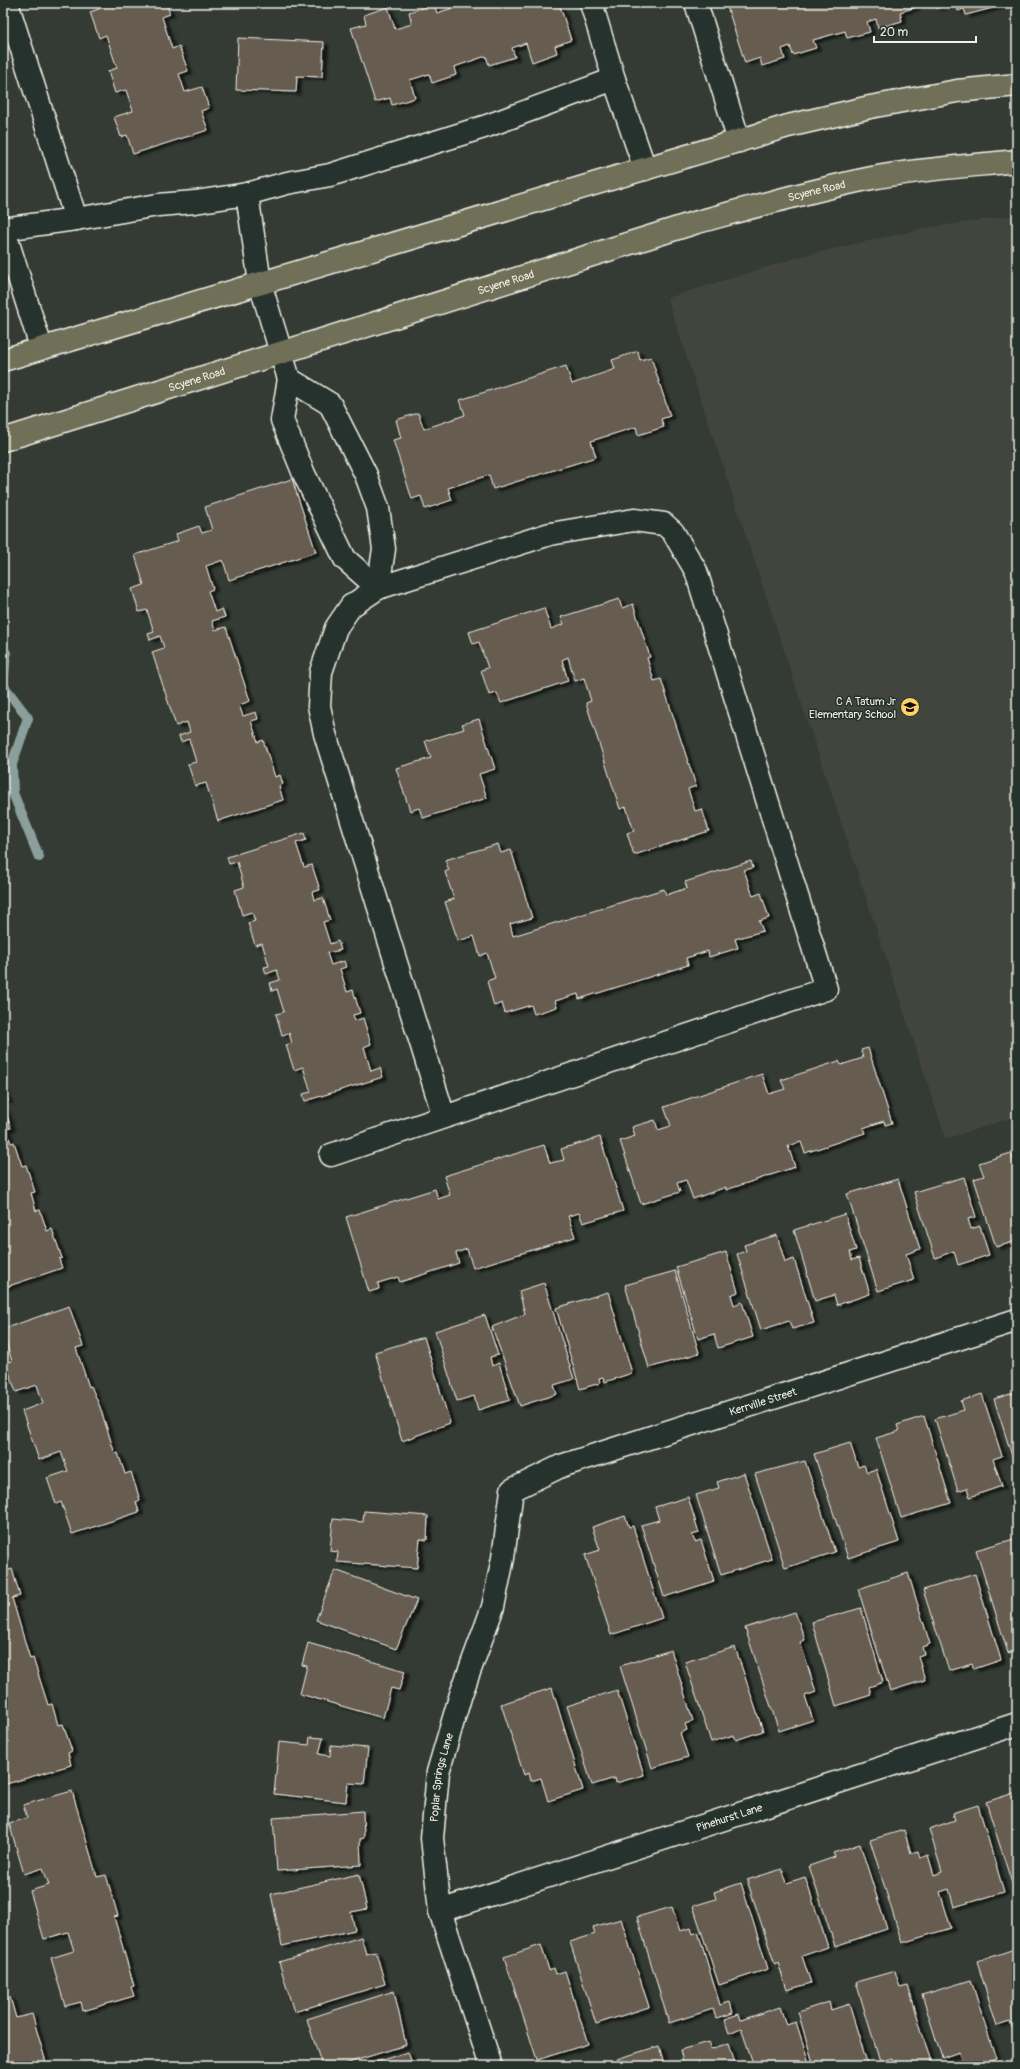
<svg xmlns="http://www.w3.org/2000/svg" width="1020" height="2069" viewBox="0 0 1020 2069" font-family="Pangolin,sans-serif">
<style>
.built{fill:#42453c}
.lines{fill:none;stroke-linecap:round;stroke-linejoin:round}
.stream{stroke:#8b9f9d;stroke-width:10}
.building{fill:#665b50;stroke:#f4f1e8;filter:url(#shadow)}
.minor-casing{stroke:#f4f1e8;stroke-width:25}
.major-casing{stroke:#f4f1e8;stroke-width:25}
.minor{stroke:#26332d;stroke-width:22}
.major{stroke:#706f59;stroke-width:22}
.labels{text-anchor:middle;stroke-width:3;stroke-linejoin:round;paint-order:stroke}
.street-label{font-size:11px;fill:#f4f1e8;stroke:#26332d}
.poi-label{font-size:11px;fill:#f4f1e8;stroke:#26332d;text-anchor:end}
</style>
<defs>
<filter id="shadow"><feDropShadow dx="4.5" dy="2.5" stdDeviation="1" flood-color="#0009"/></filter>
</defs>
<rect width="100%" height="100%" fill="#333b34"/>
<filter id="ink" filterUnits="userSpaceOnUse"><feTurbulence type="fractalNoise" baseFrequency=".025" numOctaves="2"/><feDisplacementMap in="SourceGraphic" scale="8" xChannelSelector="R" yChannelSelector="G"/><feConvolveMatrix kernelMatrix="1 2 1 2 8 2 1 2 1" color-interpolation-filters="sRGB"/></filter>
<g filter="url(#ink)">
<path class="built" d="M 1017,215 L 1017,1116 L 946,1139 L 667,298 L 802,256 L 925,228 Z"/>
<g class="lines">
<path class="stream" d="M 3,650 L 6,653 L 3,685 L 28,718 L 12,764 L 13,793 L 39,857"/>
</g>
<path class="building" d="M 96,3 L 166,3 L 170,14 L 162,17 L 172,49 L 179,46 L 188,71 L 179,74 L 185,92 L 202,87 L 209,108 L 201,111 L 208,130 L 133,154 L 127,135 L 121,137 L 114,117 L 133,111 L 126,90 L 115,93 L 108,71 L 117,68 L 106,35 L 99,38 L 90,12 L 99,9 Z
M 468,3 L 559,3 L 571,40 L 555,46 L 557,53 L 532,62 L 526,43 L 512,48 L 515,57 L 489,65 L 486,56 L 454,67 L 456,75 L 432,83 L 429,74 L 410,80 L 415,98 L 392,105 L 390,98 L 375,102 L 351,28 L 366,24 L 364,15 L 388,7 L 395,29 L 412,24 L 409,12 L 434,4 L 437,13 Z
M 726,3 L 916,3 L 917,7 L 900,12 L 902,21 L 878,28 L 876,19 L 867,22 L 870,32 L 847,38 L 845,31 L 813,40 L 816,48 L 793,55 L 790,46 L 782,49 L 785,59 L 762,66 L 760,58 L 745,63 Z
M 935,3 L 954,3 L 936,8 Z
M 956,3 L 1004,3 L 1004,5 L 966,15 L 964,9 L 958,11 Z
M 238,38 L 324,42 L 322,77 L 297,76 L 296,92 L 236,90 Z
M 638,351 L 640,360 L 651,357 L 670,416 L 661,419 L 664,427 L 638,435 L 636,427 L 591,441 L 596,457 L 493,489 L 489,475 L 448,488 L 452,500 L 425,509 L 421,496 L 412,499 L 393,440 L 401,438 L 396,420 L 418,413 L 424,429 L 465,415 L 460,400 L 566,366 L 572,384 L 615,369 L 612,360 Z
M 292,479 L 316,552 L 229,580 L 223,560 L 206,566 L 213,589 L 208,591 L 215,612 L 222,609 L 225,617 L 212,621 L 215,630 L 226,627 L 250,701 L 239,705 L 243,716 L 256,712 L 258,719 L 251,721 L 258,742 L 263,740 L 275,777 L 280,775 L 283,784 L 279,786 L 283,800 L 218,821 L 206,783 L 195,786 L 188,764 L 196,762 L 189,739 L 181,742 L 179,736 L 190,732 L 187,722 L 176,726 L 152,652 L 164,648 L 160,636 L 150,640 L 148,634 L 154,632 L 147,610 L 139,612 L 132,589 L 144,585 L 135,555 L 178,541 L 176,534 L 199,526 L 202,533 L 212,530 L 205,507 Z
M 619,599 L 622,608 L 633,604 L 650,657 L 647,658 L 654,681 L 661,679 L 696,786 L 688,789 L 695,811 L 702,809 L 709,831 L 634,855 L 627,833 L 634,831 L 626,807 L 620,809 L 586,703 L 591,701 L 584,678 L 575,681 L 568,657 L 562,660 L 568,681 L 501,703 L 497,693 L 489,695 L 481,670 L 488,668 L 479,642 L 473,644 L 469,632 L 544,608 L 551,629 L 564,624 L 561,617 Z
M 479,719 L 495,769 L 479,774 L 487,798 L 423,818 L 419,808 L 410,811 L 396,768 L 431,758 L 425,741 L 464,729 L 462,724 Z
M 304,833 L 306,840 L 296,843 L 304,867 L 312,865 L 320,890 L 312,892 L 314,900 L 323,898 L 330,920 L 323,922 L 330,944 L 338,941 L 341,950 L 327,953 L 331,965 L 344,961 L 346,967 L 340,969 L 347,992 L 353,990 L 360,1013 L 353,1015 L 355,1021 L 363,1018 L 371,1044 L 364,1047 L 371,1071 L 380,1068 L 383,1077 L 305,1101 L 303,1094 L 311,1092 L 303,1067 L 294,1070 L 286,1045 L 292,1043 L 289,1033 L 282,1035 L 276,1014 L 284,1012 L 277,989 L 272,991 L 270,983 L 280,980 L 277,970 L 266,974 L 264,967 L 269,966 L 262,943 L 255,945 L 248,923 L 255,921 L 252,912 L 242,915 L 235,890 L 244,887 L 237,862 L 229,864 L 227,857 Z
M 498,844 L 501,853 L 511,850 L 532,918 L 510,924 L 513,936 L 664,889 L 666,895 L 687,888 L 685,882 L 751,861 L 753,868 L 744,870 L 753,896 L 761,893 L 769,918 L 759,921 L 763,931 L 735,939 L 738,948 L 709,957 L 708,951 L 686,958 L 688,965 L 579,999 L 578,994 L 555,1001 L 557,1007 L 534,1014 L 531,1005 L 505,1013 L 502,1003 L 494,1006 L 487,981 L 495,978 L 487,953 L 480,956 L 474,936 L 458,941 L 445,902 L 454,899 L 445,872 L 449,870 L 445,860 Z
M 868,1048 L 892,1123 L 885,1125 L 884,1121 L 863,1128 L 865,1133 L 805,1153 L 801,1142 L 788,1146 L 795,1167 L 726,1190 L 726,1187 L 693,1199 L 686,1180 L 677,1183 L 680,1192 L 641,1204 L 620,1141 L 635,1136 L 632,1127 L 655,1120 L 658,1130 L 671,1126 L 664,1107 L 762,1074 L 769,1094 L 785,1089 L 781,1080 L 839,1061 L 841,1065 L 863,1058 L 861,1050 Z
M 3,1087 L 8,1101 L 3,1102 Z
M 3,1104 L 11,1128 L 6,1129 L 11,1143 L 14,1142 L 22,1166 L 26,1165 L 35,1192 L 31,1193 L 36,1211 L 40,1210 L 47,1231 L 52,1229 L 62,1258 L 59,1259 L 62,1268 L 3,1288 Z
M 600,1137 L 623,1211 L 583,1223 L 579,1213 L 568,1216 L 575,1237 L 473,1268 L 467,1249 L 456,1253 L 459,1263 L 400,1282 L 398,1277 L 378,1283 L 379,1289 L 369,1292 L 346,1217 L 435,1189 L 438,1199 L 450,1195 L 444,1176 L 544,1145 L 550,1163 L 564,1160 L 561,1149 Z
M 1011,1153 L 1017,1173 L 1017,1241 L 996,1247 L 974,1179 L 984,1176 L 979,1163 Z
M 964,1177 L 976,1217 L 968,1219 L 971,1229 L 980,1226 L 989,1255 L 958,1265 L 954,1251 L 935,1258 L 914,1192 Z
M 898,1179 L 920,1249 L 906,1254 L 914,1280 L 878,1291 L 847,1194 Z
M 845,1214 L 856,1250 L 850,1252 L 852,1260 L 859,1258 L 870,1294 L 837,1305 L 834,1295 L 815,1301 L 794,1230 Z
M 777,1235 L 785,1262 L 794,1259 L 814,1323 L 792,1329 L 789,1321 L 761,1330 L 737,1254 L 746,1251 L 744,1245 Z
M 726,1252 L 738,1292 L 731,1295 L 734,1305 L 742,1302 L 753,1337 L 718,1348 L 714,1334 L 698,1339 L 676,1267 Z
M 675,1271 L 699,1353 L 649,1368 L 625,1285 Z
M 544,1283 L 574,1379 L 554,1385 L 557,1394 L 520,1406 L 492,1327 L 525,1314 L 519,1291 Z
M 608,1292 L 632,1373 L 605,1382 L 603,1377 L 599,1378 L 600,1383 L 580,1389 L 556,1308 Z
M 69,1306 L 83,1346 L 76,1348 L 89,1387 L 91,1386 L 100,1407 L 115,1454 L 118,1453 L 125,1474 L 131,1472 L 140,1500 L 136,1502 L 139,1512 L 72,1534 L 61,1502 L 56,1504 L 47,1478 L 68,1471 L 61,1452 L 39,1460 L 22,1411 L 43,1403 L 37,1385 L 16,1392 L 6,1363 L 12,1361 L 3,1334 L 3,1329 Z
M 485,1315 L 498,1355 L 490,1357 L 492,1366 L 499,1363 L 510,1400 L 478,1410 L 474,1396 L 457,1401 L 435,1331 Z
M 424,1337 L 450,1423 L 402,1441 L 375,1352 Z
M 1017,1392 L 1017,1472 L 994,1399 Z
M 982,1394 L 1002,1456 L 993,1459 L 1002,1486 L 970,1497 L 967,1488 L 958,1491 L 935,1419 L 964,1410 L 961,1401 Z
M 924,1416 L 951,1503 L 901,1518 L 876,1438 L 899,1431 L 897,1425 Z
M 850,1443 L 858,1467 L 864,1465 L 867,1472 L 876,1469 L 899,1542 L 848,1558 L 814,1454 Z
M 805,1461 L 835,1552 L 785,1568 L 755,1474 Z
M 744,1473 L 772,1559 L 721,1575 L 696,1495 L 719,1488 L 717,1482 Z
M 688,1497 L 699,1533 L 692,1535 L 695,1542 L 701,1540 L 714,1581 L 664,1597 L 641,1525 L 659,1520 L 655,1507 Z
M 364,1511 L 428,1516 L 427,1540 L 420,1539 L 417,1568 L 337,1562 L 338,1552 L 330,1551 L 333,1519 L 363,1522 Z
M 625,1516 L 629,1527 L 633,1526 L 662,1618 L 611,1635 L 585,1555 L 600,1550 L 592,1527 Z
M 1017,1538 L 1017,1650 L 1008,1653 L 976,1550 Z
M 3,1561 L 6,1571 L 12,1569 L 20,1596 L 12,1598 L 30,1659 L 33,1658 L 48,1705 L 52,1704 L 58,1725 L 63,1724 L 72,1751 L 68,1753 L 71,1765 L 3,1785 Z
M 335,1570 L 417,1600 L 396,1649 L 316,1620 Z
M 908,1573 L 930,1644 L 922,1647 L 924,1654 L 918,1656 L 925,1680 L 890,1691 L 858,1589 Z
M 975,1574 L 1001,1660 L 974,1669 L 972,1664 L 949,1671 L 923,1590 Z
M 861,1608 L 883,1682 L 869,1687 L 871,1695 L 836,1706 L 812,1622 Z
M 795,1612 L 805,1640 L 800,1642 L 816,1692 L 805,1696 L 813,1720 L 779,1731 L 745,1628 Z
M 308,1643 L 405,1671 L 399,1690 L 391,1688 L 383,1718 L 300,1694 L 307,1666 L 302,1665 Z
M 735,1647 L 763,1731 L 736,1740 L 734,1735 L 711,1742 L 685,1662 Z
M 671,1650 L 693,1721 L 685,1724 L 687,1730 L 680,1733 L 688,1757 L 652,1768 L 620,1666 Z
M 552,1688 L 583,1790 L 548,1801 L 541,1778 L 531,1781 L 529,1773 L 524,1775 L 501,1704 Z
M 617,1690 L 644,1775 L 616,1783 L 615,1778 L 592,1785 L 567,1706 Z
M 310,1737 L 323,1738 L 319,1754 L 330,1756 L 331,1745 L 368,1748 L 364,1784 L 348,1783 L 346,1802 L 274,1794 L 279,1742 L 309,1745 Z
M 72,1791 L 97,1877 L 106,1875 L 118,1916 L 114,1917 L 134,1986 L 131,1987 L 134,1996 L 83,2011 L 81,2002 L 65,2006 L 51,1958 L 74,1951 L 68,1932 L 44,1939 L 30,1891 L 49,1885 L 43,1868 L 24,1874 L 9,1823 L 27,1818 L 23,1805 Z
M 1017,1792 L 1017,1899 L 986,1802 Z
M 978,1805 L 1004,1892 L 954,1907 L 949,1889 L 940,1892 L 951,1928 L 902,1943 L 870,1840 L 904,1830 L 911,1853 L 918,1851 L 920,1858 L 928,1855 L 934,1875 L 942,1872 L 929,1829 L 955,1820 L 953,1813 Z
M 363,1811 L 364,1838 L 360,1839 L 361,1865 L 277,1871 L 273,1818 Z
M 860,1844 L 887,1929 L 835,1946 L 809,1866 L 835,1857 L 833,1853 Z
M 782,1869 L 787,1883 L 805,1877 L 828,1947 L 802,1956 L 811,1983 L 787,1990 L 778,1963 L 775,1965 L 747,1880 Z
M 359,1874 L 367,1909 L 351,1912 L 355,1930 L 282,1946 L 271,1894 Z
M 741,1883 L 768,1969 L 719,1985 L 693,1906 L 716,1899 L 714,1892 Z
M 672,1907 L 680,1931 L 691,1928 L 693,1934 L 698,1932 L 720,2005 L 730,2002 L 733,2013 L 716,2018 L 713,2009 L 669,2023 L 637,1917 Z
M 621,1919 L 649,2007 L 596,2024 L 570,1942 L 595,1934 L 593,1927 Z
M 361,1937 L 366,1954 L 376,1952 L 385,1984 L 294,2012 L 279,1962 Z
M 541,1945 L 549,1970 L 554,1968 L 556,1974 L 565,1971 L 588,2044 L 537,2060 L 504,1957 Z
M 1017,1948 L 1017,2043 L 1010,2022 L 997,2026 L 977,1962 Z
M 895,1971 L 900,1987 L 908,1985 L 932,2066 L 895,2066 L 893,2058 L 880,2062 L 856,1982 Z
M 971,1980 L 996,2059 L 976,2066 L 972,2066 L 970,2060 L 962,2062 L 959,2052 L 942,2058 L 922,1995 Z
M 394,1991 L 406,2045 L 338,2066 L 322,2066 L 307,2019 Z
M 10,1997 L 16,2018 L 32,2014 L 47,2066 L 3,2066 L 3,1999 Z
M 829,2002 L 831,2010 L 849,2004 L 868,2066 L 814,2066 L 798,2012 Z
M 780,2007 L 786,2025 L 796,2022 L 810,2066 L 754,2066 L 741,2028 L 729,2033 L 724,2019 L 739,2014 L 741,2020 Z
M 708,2042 L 711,2049 L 729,2043 L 736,2066 L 684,2066 L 680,2050 Z
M 659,2046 L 664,2064 L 671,2062 L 672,2066 L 620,2066 L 617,2059 Z
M 408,2052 L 413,2066 L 364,2066 L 401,2054 Z"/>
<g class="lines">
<g class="minor-casing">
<g id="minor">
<path d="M 7,3 L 76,219"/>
<path d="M 591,3 L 614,79 L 645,169"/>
<path d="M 696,3 L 739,141"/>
<path d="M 247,194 L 260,283 L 289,379 L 282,420 L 304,474 L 345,559 L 378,588"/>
<path d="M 3,227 L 41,347"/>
<path d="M 3,229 L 76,219 L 158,205 L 195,202 L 247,194 L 287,183 L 330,175 L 487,126 L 614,79"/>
<path d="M 289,379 L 330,404 L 366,475 L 378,508 L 384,549 L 378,588"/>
<path d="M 331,1155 L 826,989 L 696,571 L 673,532 L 664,524 L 634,520 L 550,534 L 378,588 L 351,606 L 336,628 L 321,672 L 319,706 L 325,734 L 444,1117"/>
<path id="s1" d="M 440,1911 L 1017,1724"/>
<path id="s2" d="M 491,2066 L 440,1911 L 432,1838 L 438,1772 L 461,1694 L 493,1607 L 503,1558 L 512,1490 L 561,1466 L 1017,1320"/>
</g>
</g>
<g class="major-casing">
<g id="major">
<path d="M 3,360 L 788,126 L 870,107 L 957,91 L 1017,85"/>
<path id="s3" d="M 3,440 L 694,223 C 753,207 812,190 872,178 C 919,169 968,166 1017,161"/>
</g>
</g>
<use href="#minor" class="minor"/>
<use href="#major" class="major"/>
</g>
</g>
<defs>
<g id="school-disc" transform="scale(1)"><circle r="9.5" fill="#ffd166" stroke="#26332d"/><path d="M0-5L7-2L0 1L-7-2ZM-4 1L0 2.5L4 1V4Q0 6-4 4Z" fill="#111"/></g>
</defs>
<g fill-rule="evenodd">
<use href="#school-disc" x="910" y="707"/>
</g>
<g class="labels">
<g class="street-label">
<text dy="4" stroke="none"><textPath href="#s3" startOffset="851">Scyene Road</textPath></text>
<text dy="4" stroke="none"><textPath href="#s3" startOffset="527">Scyene Road</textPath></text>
<text dy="4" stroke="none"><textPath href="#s3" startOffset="203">Scyene Road</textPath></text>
<text dy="4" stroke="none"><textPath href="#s2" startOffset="862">Kerrville Street</textPath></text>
<text dy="4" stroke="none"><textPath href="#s2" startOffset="298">Poplar Springs Lane</textPath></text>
<text dy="4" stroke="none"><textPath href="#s1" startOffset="304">Pinehurst Lane</textPath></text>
</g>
<g class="poi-label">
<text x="896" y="705">C A Tatum Jr<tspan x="896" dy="13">Elementary School</tspan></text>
</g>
</g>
<rect width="1020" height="2069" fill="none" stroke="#26332d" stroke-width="16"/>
<rect x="8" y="8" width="1004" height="2053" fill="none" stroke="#f4f1e8" stroke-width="1.5" filter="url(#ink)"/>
<path d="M874 36v6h102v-6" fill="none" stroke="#f4f1e8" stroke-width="2"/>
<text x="880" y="36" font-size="12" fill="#f4f1e8" stroke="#26332d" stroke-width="3" paint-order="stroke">20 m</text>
</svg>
